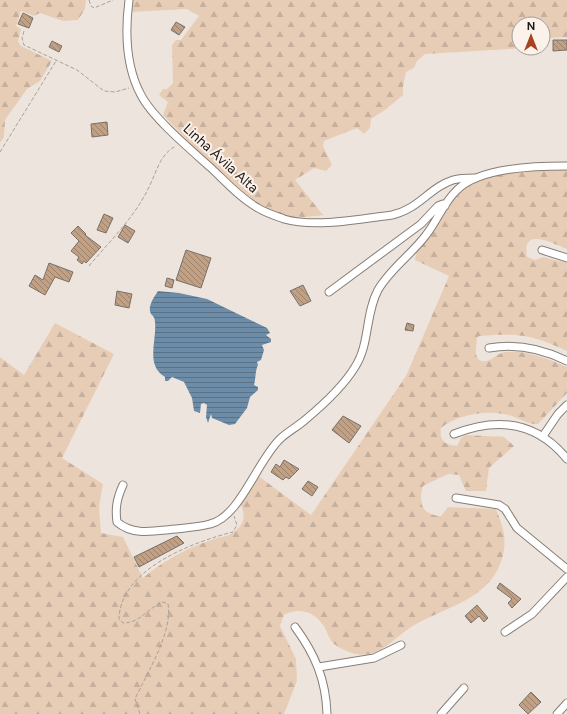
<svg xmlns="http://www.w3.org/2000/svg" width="567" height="714" viewBox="0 0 567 714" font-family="Figtree,sans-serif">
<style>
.forest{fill:url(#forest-firs)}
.water{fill:url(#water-rules)}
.building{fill:url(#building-back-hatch);stroke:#78706a}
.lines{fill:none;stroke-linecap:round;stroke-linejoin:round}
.minor-casing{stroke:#867e77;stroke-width:9}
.path{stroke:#a7a19a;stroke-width:1;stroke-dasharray:4 2;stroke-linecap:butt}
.minor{stroke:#fff;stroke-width:7}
.labels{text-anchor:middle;stroke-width:4;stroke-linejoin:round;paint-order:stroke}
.street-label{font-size:14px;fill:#1c1916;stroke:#fbf2eb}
</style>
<defs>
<pattern id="forest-firs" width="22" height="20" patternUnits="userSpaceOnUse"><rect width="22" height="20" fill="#e8cdb6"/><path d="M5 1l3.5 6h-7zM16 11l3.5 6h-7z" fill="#c6af9c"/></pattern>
<pattern id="water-rules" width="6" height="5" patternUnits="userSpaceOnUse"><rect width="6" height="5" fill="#6d8ca8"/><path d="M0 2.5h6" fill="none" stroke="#597288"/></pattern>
<pattern id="building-back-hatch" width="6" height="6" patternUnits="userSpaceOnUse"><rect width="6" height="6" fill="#c1a084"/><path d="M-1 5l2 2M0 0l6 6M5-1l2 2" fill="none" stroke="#9c826b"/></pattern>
</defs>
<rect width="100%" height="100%" fill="#ede5dd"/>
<path class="forest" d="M 0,0 L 86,0 L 85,9 L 78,20 L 63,21 L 40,13 L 34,16 L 21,11 L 16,26 L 21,29 L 18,41 L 21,46 L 52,61 L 40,81 L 27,89 L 5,120 L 4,137 L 0,143 Z
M 132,0 L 567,0 L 567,37 L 549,38 L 543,43 L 543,24 L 519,24 L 519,48 L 526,48 L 425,54 L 417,61 L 414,68 L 406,72 L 403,87 L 403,95 L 385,110 L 371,119 L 370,128 L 364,134 L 357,128 L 324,141 L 323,146 L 332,165 L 326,171 L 314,168 L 295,180 L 323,215 C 311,217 298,218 286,215 C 249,209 191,143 163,115 L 168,102 L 159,95 L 163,89 L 167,89 L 173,83 L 172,45 L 176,40 L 181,40 L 199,16 L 187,9 L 130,12 Z
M 531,169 L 567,169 L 567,249 C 552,243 521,226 527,257 L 535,260 L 543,257 L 567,263 L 567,351 C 532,335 519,333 480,336 L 477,337 C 477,343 474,354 478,359 C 487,367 497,352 506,352 C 527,350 548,359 567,367 L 567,393 L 538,424 C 529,425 521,419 512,416 C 490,409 458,414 441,428 C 439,441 445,445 457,446 L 461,438 L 466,435 L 504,437 L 514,446 L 489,468 L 486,491 L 466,491 L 459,475 L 448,474 L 423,486 C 418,503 422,515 441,516 L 448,507 L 496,509 C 504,529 508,541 501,562 C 487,601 442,608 411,627 C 394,638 379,659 355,654 C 349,652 338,648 333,643 C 329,639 327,630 323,625 C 314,611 298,607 284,615 L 280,626 L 296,659 L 297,681 L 284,714 L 0,714 L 0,357 L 24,375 L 55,323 L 114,354 L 62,458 L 103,484 L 99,507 L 101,533 L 123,537 L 143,578 C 163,561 185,549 211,540 C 218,537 228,537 234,532 C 246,523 245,515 240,502 L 257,475 L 311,515 L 406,376 L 449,276 L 415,260 L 417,248 L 459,192 L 482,179 L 507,172 Z"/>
<path class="water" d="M 158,291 L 179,293 L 207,299 L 267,328 L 270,333 L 266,335 L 271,339 L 271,342 L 262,345 L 264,350 L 261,360 L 257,362 L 258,365 C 255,371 256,378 254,385 L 258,387 L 258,390 L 250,397 L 247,408 L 235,424 L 229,425 L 212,418 L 211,414 L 208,423 L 206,417 L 207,405 L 204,403 L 201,404 L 200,413 L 194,411 L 192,398 L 184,382 L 172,377 L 168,381 L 165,381 L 165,377 C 145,365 157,341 155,322 C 155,318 153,316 151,314 C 147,307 154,297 158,291 Z"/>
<path class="building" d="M 23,13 L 33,18 L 29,28 L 18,24 Z
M 176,22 L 185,27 L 179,35 L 171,30 Z
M 553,40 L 567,40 L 567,50 L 553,51 Z
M 52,41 L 62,46 L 59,52 L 49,47 Z
M 107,122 L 108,135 L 92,137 L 91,124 Z
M 104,214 L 113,218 L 106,233 L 97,230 Z
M 125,225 L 135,231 L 128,243 L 118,237 Z
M 78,226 L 86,234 L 85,235 L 101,247 L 86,263 L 84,261 L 82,264 L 77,260 L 79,257 L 71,251 L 79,241 L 71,233 Z
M 186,250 L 211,258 L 201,288 L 176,280 Z
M 49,263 L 73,272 L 69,282 L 55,277 L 45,295 L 29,286 L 35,275 L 43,280 Z
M 167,278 L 174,280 L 172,288 L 165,286 Z
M 303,285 L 311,301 L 300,306 L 290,291 Z
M 117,291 L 132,294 L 129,308 L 115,305 Z
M 407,323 L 414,325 L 413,331 L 405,330 Z
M 343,416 L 361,426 L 349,443 L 332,430 Z
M 284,460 L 299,469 L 289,479 L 286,477 L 283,480 L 271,472 L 276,464 L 280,467 Z
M 308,481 L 318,487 L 312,496 L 302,489 Z
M 177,536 L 184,543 L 139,567 L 134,557 Z
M 500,583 L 521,599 L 512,608 L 508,603 L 512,599 L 497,588 Z
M 477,605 L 488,618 L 484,622 L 479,616 L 471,623 L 465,616 Z
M 531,692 L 541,702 L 528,714 L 519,705 Z"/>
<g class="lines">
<g class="minor-casing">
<path id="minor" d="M 129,0 C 125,31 126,67 141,95 C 153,118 190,149 210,167 C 225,181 240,198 258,208 C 266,213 276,216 284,219 C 315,228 360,219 392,215 C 419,209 430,187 453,180 C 460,178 468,178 475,178
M 542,250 L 567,258
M 329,292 L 421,224 L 438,206 L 443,204 L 445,206
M 489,348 C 516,343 543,349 567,361
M 454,434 C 497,417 536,421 567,459
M 543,436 L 558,414 L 567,405
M 123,485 C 117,498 115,508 117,522 C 131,534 148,532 166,530 C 180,528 196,528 210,524 C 240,517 257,461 280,439 C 287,432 297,427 305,420 C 323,405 343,387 355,367 C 370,344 365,314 378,290 C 390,269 412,254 426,235 C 437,221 444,202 457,190 C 480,167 537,166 567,166
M 456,498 L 499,505 L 505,509 L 517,528 L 567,569
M 295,627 C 315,654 326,680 327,714
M 505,632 L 532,614 L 567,577
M 319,667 L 374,658 L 401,645
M 441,714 L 464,688
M 557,714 L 567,703"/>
</g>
<path class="path" d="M 89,0 L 91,6 L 94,8 L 113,0
M 24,31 L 22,38 L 24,45 L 77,70 L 104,91 L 115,92 L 129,88
M 0,152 L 56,61
M 89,266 C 108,243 133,219 147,191 C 156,175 159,154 176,146
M 140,714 L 135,699 C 147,673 173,632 168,604 L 163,602 C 147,608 141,623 123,623 L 119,619 C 120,569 193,542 233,532 L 237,525 L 234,516"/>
<use href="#minor" class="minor"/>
</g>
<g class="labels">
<g class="street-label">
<text transform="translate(221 158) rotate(42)" y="5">Linha Ávila Alta</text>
</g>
</g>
<g transform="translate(531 36)"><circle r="19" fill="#fbf2eb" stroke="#a29b96"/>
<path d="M0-3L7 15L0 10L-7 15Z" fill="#a9421e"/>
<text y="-6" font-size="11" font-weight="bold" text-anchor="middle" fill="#1c1916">N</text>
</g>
</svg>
